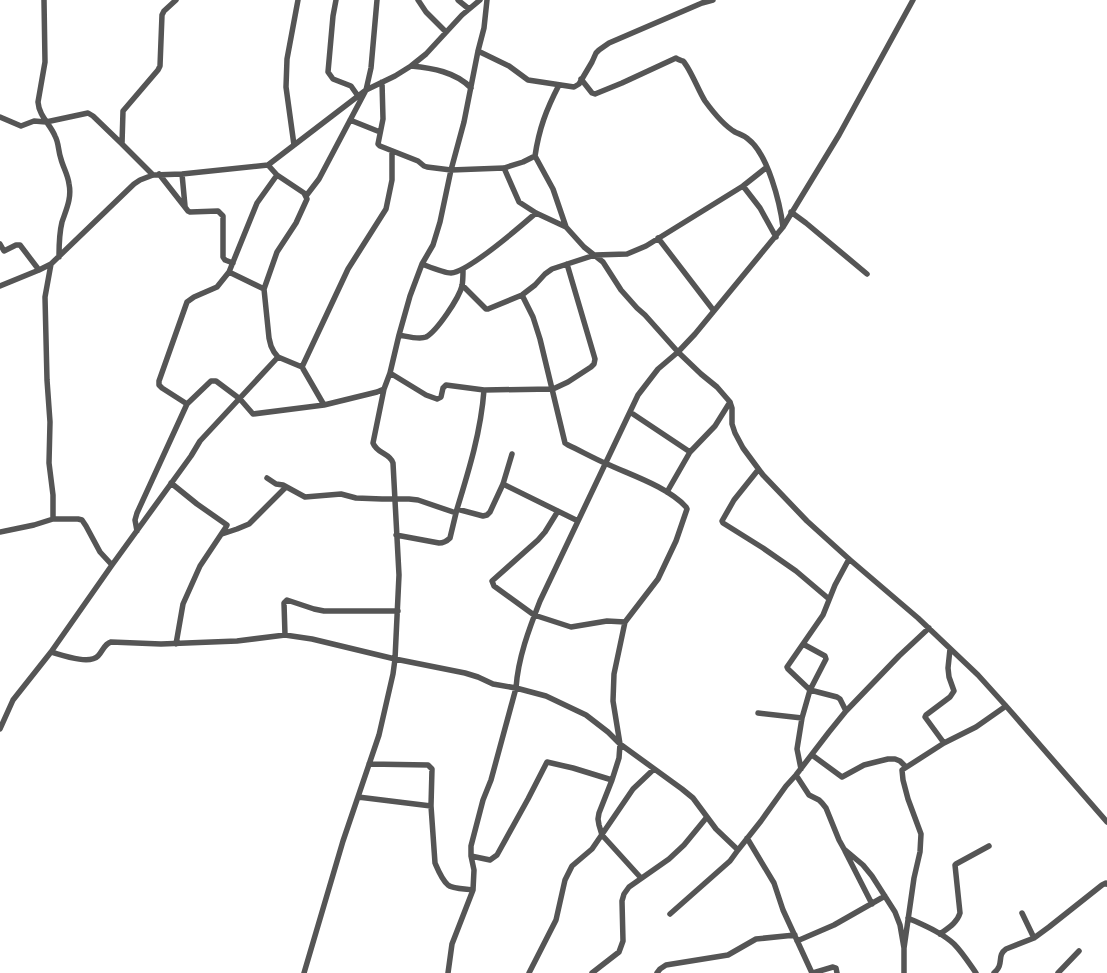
<svg xmlns="http://www.w3.org/2000/svg" width="1107" height="973" viewBox="0 0 1107 973" font-family="'Fira Sans',sans-serif">
<style>
.lines{fill:none;stroke-linecap:round;stroke-linejoin:round}
.minor{stroke:#555;stroke-width:5.5}
</style>
<rect width="100%" height="100%" fill="#fff"/>
<g class="lines">
<path class="minor" d="M 44,0 L 45,62 L 38,102 C 39,116 50,124 55,136 C 59,143 58,151 61,159 C 63,167 68,175 69,184 C 72,198 66,210 62,222 C 59,234 59,245 59,257
M 336,0 L 333,16 L 328,72 L 333,79 L 351,86 L 358,96
M 418,0 L 426,12 L 446,32
M 458,0 L 469,9
M 478,51 L 509,66 L 528,80 L 574,87 L 579,84 L 592,62 L 596,53 L 599,50 L 609,43 L 702,3 L 713,0
M 411,66 C 432,68 456,72 471,88
M 581,79 L 592,93 L 595,94 L 622,83 L 676,58 C 677,59 682,61 683,61 C 690,68 699,92 705,101 C 713,112 723,125 735,132 C 739,134 744,135 748,139 C 768,154 780,203 783,227
M 382,82 L 383,119 L 378,144 L 380,146 L 418,161 L 424,166 L 427,167 L 451,170 L 504,168 L 523,162 L 535,156 C 539,129 546,110 559,85
M 0,117 L 21,126 L 34,121 L 46,122 L 88,113 L 93,116 L 122,144
M 350,120 L 380,132
M 294,145 L 286,87 L 287,59 L 298,0
M 535,156 L 553,189 L 566,227 L 584,247 L 603,262 L 621,290 L 637,308 L 645,315 L 678,352 L 701,374 L 717,387 L 730,402 L 732,408 L 732,424 L 735,433 L 743,448 L 763,475 L 807,521 L 849,559 L 918,618 L 978,675 L 1006,706 L 1107,822
M 268,165 L 277,175 L 304,193 L 307,199 L 296,223 L 277,252 L 264,289 L 269,338 L 271,346 L 274,352 L 278,357 L 302,367 L 324,405 L 377,392 L 384,389
M 504,168 L 519,202 L 536,213 L 566,227
M 159,174 L 188,211 L 190,212 L 218,211 L 223,216 L 223,257 L 225,260 L 233,263
M 182,174 L 185,206
M 153,175 L 122,144 L 123,111 L 158,70 L 160,66 L 162,15 L 164,11 L 176,0
M 743,186 L 760,208 L 776,237
M 306,196 L 319,179 L 366,90 L 371,68 L 377,0
M 791,212 L 806,223 L 867,274
M 658,238 L 714,311
M 0,244 L 4,251 L 16,245 L 20,245 L 39,270
M 422,264 C 430,267 444,273 451,273 C 468,272 521,226 536,213
M 229,272 L 264,289
M 462,285 L 486,309 L 488,309 L 522,295 L 535,285 L 545,274 L 552,269 L 595,255 L 627,254 L 646,246 L 743,186 L 767,167
M 0,286 L 39,270 L 51,264 L 134,184 L 140,180 L 153,175 L 182,174 L 268,165 L 366,90 L 395,76 L 411,66 L 426,54 L 462,15 L 480,0
M 522,295 L 533,317 L 540,339 L 565,443 L 568,445 C 581,451 593,458 607,464 C 631,475 668,487 686,507 L 687,509 L 676,541 L 658,579 L 625,622 L 614,674 L 613,701 L 620,744 L 619,758 L 612,780 L 599,813 L 598,819 L 599,825 L 602,835 L 641,878
M 399,335 C 406,336 419,340 426,337 C 437,331 459,298 462,286 C 463,281 463,275 463,270
M 302,367 L 348,269 L 386,209 L 392,180 L 392,151
M 390,373 L 426,395 L 437,399 L 441,397 L 443,388 L 446,385 L 484,390 L 553,389 L 568,382 L 591,367 L 594,364 L 595,359 L 567,264
M 187,404 L 162,388 L 159,385 L 159,381 L 187,302 L 194,297 L 217,287 L 229,272 L 257,203 L 277,175
M 630,412 L 690,452
M 758,470 L 734,500 L 722,521 L 723,523 L 763,548 L 796,571 L 829,599
M 267,478 L 276,484 L 283,485 L 305,497 L 341,494 L 356,498 L 382,499 L 409,499 L 418,500 L 456,513 L 457,509 L 483,516 L 487,515 L 490,512 L 503,484 L 512,454
M 171,483 L 197,504 L 227,525 L 226,527 L 200,566 L 183,604 L 176,644
M 503,484 L 578,521
M 667,492 L 690,452 L 715,426 L 730,402
M 457,509 C 469,470 481,431 484,390
M 558,511 L 545,532 L 538,540 L 492,581 L 494,586 L 534,615 L 571,627 L 607,621 L 625,622
M 53,519 L 78,519 L 82,520 L 86,526 L 100,552 L 112,565
M 137,531 L 135,520 L 137,513 L 187,404 L 211,381 L 216,381 L 240,399 L 253,414 L 324,405
M 0,532 L 34,525 L 53,519 L 53,495 L 49,463 L 50,422 L 47,380 L 45,297 L 51,264
M 222,534 L 237,529 L 249,524 L 286,487
M 396,535 L 439,543 C 444,543 447,541 450,538 L 456,513
M 285,635 L 284,603 L 287,600 L 314,609 L 324,611 L 398,611
M 51,652 L 112,565 L 191,456 L 200,441 L 278,357
M 846,711 L 840,699 L 837,697 L 810,690 L 788,669 L 787,667 L 823,615 L 835,585 L 849,559
M 758,713 L 802,718 L 797,749 L 801,769
M 802,718 L 810,690 L 826,659 L 825,656 L 803,644
M 0,729 L 13,700 L 51,652 C 62,655 89,665 98,656 C 103,651 104,644 111,642 L 161,644 L 237,641 L 285,635 L 312,639 L 395,659 L 465,673 L 478,677 L 493,684 L 516,688 L 546,696 L 586,715 L 608,732 L 620,744 L 682,789 L 693,798 L 716,829 L 738,850 L 761,821 L 786,786 L 796,775 L 829,732 L 846,711 L 899,656 L 929,628
M 944,743 L 925,717 L 926,715 L 950,697 L 954,691 L 949,677 L 948,668 L 950,649
M 812,755 L 842,777 L 864,765 L 888,759 L 895,759 L 900,761 L 906,767
M 369,764 L 428,765 L 432,769 L 431,806 L 435,863 C 438,870 442,880 448,885 C 452,889 467,889 473,890
M 796,775 L 809,795 L 819,800 L 822,803 L 826,808 L 839,840 L 844,849 L 863,865 L 872,876 L 895,912 L 900,925 L 904,948 L 904,973
M 358,797 L 431,806
M 747,838 L 774,883 L 783,910 L 812,973
M 845,851 L 872,904
M 471,856 L 490,860 L 497,855 L 528,799 L 547,762 L 573,768 L 612,780
M 1022,913 L 1034,938
M 670,914 L 730,861 L 738,850
M 908,918 C 923,925 941,932 954,944 C 962,952 969,963 976,973
M 940,934 C 948,928 957,923 960,913 L 955,865 L 956,864 L 989,846
M 797,941 L 834,925 L 885,896
M 904,948 L 914,878 L 920,852 L 921,834 L 908,799 L 903,780 L 902,770 L 944,743 L 976,727 L 1006,706
M 304,973 L 343,841 L 379,735 L 393,674 L 395,659 L 399,575 L 393,463 C 390,453 377,454 373,443 L 384,389 L 390,373 L 399,335 L 410,296 L 422,264 L 433,245 L 440,222 L 451,170 L 464,122 L 478,51 L 484,28 L 487,0
M 448,973 L 452,944 L 473,890 L 474,870 L 471,856 L 471,846 L 483,800 L 491,780 L 516,688 C 518,658 529,629 540,601 L 638,395 L 658,369 L 678,352 L 695,334 L 783,227 L 839,135 L 913,0
M 529,973 L 556,920 L 565,880 L 572,866 L 592,849 L 633,789 L 654,769
M 592,973 L 619,952 L 623,941 L 622,901 L 624,894 L 629,887 L 669,859 L 684,845 L 707,817
M 657,973 L 660,969 L 666,965 L 728,955 L 756,939 L 795,935
M 813,973 L 833,967 L 836,968 L 837,973
M 994,973 C 1005,964 996,956 1006,949 L 1034,938 L 1049,927 L 1102,885 L 1106,883 L 1107,884
M 1058,973 L 1079,951"/>
</g>
</svg>
